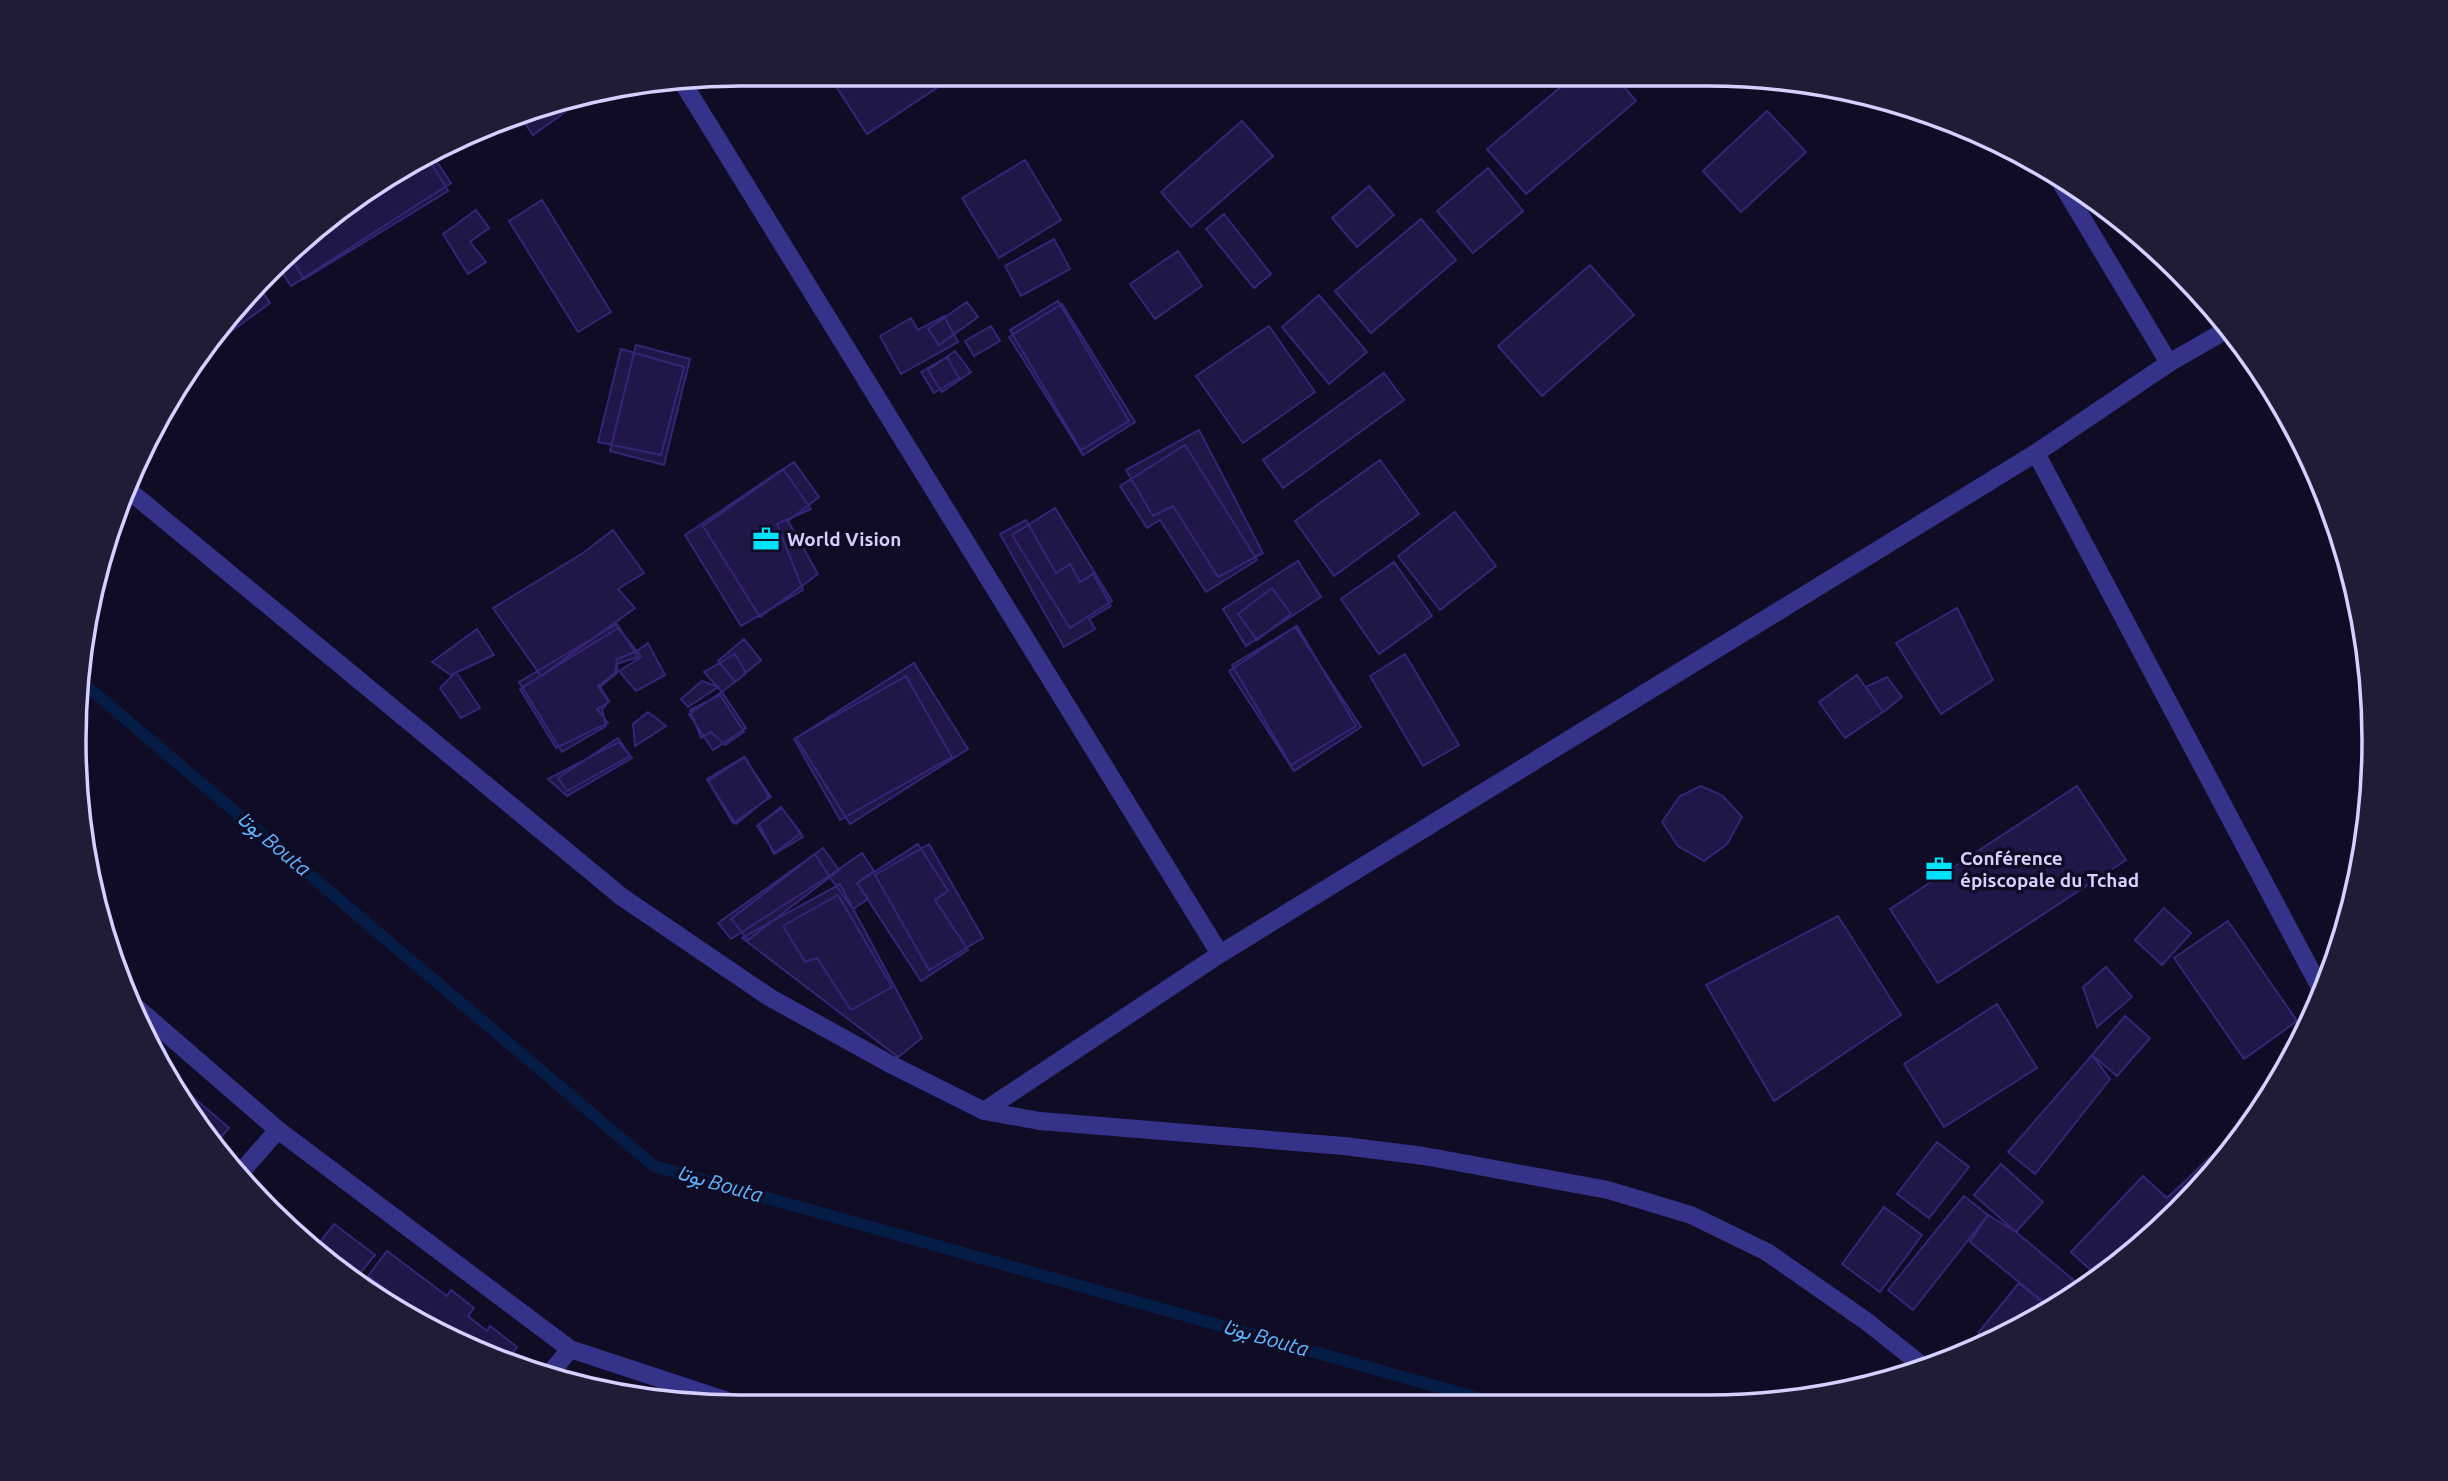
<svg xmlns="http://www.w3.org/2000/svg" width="2448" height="1481" viewBox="0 0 2448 1481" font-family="Ubuntu,Vazirmatn,sans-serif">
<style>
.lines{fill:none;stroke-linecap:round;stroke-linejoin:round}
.stream{stroke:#041c46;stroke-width:12}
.building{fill:#201648;stroke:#352577;stroke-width:2}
.minor{stroke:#353289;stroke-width:18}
.labels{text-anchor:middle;stroke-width:7;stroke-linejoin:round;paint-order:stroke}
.poi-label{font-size:19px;font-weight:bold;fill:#d5d0ff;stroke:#100c25;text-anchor:start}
.water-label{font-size:21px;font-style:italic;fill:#5eb5ff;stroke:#100c25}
.rim{fill:none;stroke:#d5d0ff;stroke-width:3.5}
</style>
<rect width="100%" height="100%" fill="#100c25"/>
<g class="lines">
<path class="stream" d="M 83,683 L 654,1166 L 1506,1406"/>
</g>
<path class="building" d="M 828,74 L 958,74 L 867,134 Z
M 1575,75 L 1614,75 L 1636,101 L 1526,194 L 1487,149 Z
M 559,103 L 565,112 L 533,135 L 518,113 L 526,109 Z
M 1767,111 L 1806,152 L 1741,212 L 1703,171 Z
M 1242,121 L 1273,156 L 1191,227 L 1161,192 Z
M 434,158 L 451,183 L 291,286 L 280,269 L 335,211 Z
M 1025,160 L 1061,220 L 999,258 L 962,198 Z
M 430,161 L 448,191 L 304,279 L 291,258 L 335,211 Z
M 1488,168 L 1523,211 L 1473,253 L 1437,211 Z
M 1369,186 L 1394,215 L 1357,247 L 1332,218 Z
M 542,200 L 611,312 L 578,332 L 509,221 Z
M 476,210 L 489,228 L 470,242 L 486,262 L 468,274 L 443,234 Z
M 1224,214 L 1271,274 L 1254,288 L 1206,229 Z
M 1421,219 L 1456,260 L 1371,333 L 1335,291 Z
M 1054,239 L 1070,269 L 1021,296 L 1005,266 Z
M 1178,251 L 1202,286 L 1155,319 L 1130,284 Z
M 1590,265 L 1634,315 L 1542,396 L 1498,346 Z
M 261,290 L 270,303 L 221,339 L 218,336 Z
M 1319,295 L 1367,352 L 1329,384 L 1282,327 Z
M 1058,301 L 1129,421 L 1081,450 L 1010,330 Z
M 967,302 L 978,317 L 939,345 L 928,329 Z
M 1062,304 L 1135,422 L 1083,455 L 1009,337 Z
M 944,316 L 958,342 L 901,374 L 880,336 L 911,318 L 918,330 Z
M 991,326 L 1000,341 L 974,356 L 965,341 Z
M 1269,326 L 1315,392 L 1243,443 L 1196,376 Z
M 636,345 L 690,359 L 664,465 L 610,451 Z
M 621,349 L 684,367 L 661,455 L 598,442 Z
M 955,351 L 971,372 L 942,392 L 928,370 Z
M 947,357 L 959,378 L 934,393 L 921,372 Z
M 190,366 L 197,375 L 175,393 L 186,370 Z
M 1384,373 L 1404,400 L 1283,488 L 1263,460 Z
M 1199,430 L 1263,553 L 1218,577 L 1173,506 L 1153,516 L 1126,470 Z
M 1185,445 L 1257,560 L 1206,592 L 1160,520 L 1147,528 L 1120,486 Z
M 1380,460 L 1419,514 L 1334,576 L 1295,521 Z
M 794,462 L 819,497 L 788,521 L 818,574 L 760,617 L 703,526 Z
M 783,469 L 811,509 L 777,524 L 803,590 L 741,626 L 685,535 Z
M 1055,508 L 1112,601 L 1070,628 L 1012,535 Z
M 1455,512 L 1496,566 L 1440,610 L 1398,556 Z
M 1026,520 L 1056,573 L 1070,564 L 1080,582 L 1093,574 L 1111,606 L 1089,619 L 1095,629 L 1064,647 L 1000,534 Z
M 613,530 L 644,573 L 618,589 L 635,608 L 541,676 L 493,608 L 583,553 Z
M 1298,561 L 1321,597 L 1246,646 L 1223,609 Z
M 1394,562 L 1432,616 L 1379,654 L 1341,599 Z
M 1272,588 L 1291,614 L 1257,640 L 1238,614 Z
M 1957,608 L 1993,680 L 1941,714 L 1896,643 Z
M 617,624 L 638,657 L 617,664 L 617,673 L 600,687 L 609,701 L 602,709 L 606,726 L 562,752 L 519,682 Z
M 1297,626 L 1356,726 L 1291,765 L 1232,665 Z
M 1295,627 L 1361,727 L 1294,771 L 1229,671 Z
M 618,628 L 637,651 L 617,659 L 615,673 L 598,686 L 609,702 L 597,709 L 608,723 L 556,748 L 520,689 Z
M 477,629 L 494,655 L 451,675 L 432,662 Z
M 744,639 L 761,660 L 735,682 L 718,661 Z
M 648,643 L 665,675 L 636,691 L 619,671 L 641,657 L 637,651 Z
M 735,654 L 746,673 L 722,692 L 704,672 Z
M 1405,654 L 1459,745 L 1423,766 L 1370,676 Z
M 914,663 L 968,749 L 850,824 L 796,738 Z
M 456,672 L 480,708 L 461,718 L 440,688 Z
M 1857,675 L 1883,712 L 1845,738 L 1819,702 Z
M 906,676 L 952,757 L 840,820 L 794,739 Z
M 1887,677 L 1902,697 L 1883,712 L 1866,687 Z
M 702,681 L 718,687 L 688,707 L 681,699 Z
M 722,692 L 746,728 L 713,750 L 689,714 Z
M 720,695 L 744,732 L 725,745 L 711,732 L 701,738 L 690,710 Z
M 648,712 L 666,726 L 635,746 L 633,724 Z
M 618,738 L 630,756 L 567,791 L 558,778 Z
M 619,742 L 632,758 L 567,796 L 548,779 Z
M 744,757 L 771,797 L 733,823 L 707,779 Z
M 745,757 L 769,797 L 736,824 L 708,781 Z
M 1701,786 L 1723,796 L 1742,817 L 1727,844 L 1704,861 L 1678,846 L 1662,822 L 1680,796 Z
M 2077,786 L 2126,860 L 1938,983 L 1890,909 Z
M 781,807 L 801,833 L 775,853 L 757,826 Z
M 782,808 L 803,837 L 774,854 L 759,824 Z
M 918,844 L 948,891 L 935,900 L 968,950 L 921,981 L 857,883 Z
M 929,844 L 983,938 L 929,970 L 875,875 Z
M 823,848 L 839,870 L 748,940 L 731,919 Z
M 862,853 L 874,871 L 857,883 L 868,899 L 853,909 L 829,876 Z
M 815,854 L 829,876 L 731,939 L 718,923 Z
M 840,884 L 922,1038 L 898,1057 L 742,938 Z
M 838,895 L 892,987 L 851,1010 L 817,958 L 805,962 L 783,926 Z
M 2164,908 L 2191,933 L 2162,965 L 2135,940 Z
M 1838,916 L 1901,1015 L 1774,1101 L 1706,985 Z
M 2228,921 L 2297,1021 L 2244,1059 L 2174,958 Z
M 2106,967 L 2132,997 L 2097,1027 L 2083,987 Z
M 1997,1004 L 2037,1068 L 1944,1127 L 1904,1064 Z
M 2125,1016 L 2150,1038 L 2117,1076 L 2092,1055 Z
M 2092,1055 L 2110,1079 L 2035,1174 L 2008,1152 Z
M 178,1084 L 229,1128 L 212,1147 L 211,1146 Z
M 1937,1142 L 1969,1167 L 1929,1218 L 1897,1194 Z
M 2210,1157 L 2216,1163 L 2190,1194 L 2181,1185 Z
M 2001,1164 L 2043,1202 L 2016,1232 L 1974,1195 Z
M 2143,1176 L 2167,1198 L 2181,1185 L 2190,1194 L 2148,1242 L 2098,1277 L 2071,1252 Z
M 1964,1196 L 1988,1215 L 1913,1310 L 1888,1290 Z
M 1884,1207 L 1922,1235 L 1880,1292 L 1842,1264 Z
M 1988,1215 L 2016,1232 L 2083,1288 L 2053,1310 L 1970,1242 Z
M 334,1224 L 375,1255 L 355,1279 L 383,1302 L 370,1295 L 317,1246 Z
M 387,1251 L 447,1296 L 451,1290 L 474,1308 L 468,1316 L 487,1331 L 490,1326 L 517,1347 L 505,1362 L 391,1305 L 397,1298 L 368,1276 Z
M 2019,1283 L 2052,1310 L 2041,1318 L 1987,1340 L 1978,1333 Z"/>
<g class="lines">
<path class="minor" d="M 683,83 L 1220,954
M 2057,176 L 2169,363
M 2036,453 L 2324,995
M 127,489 L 622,897 L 769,997 L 890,1064 L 984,1111 L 1040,1121 L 1344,1146 L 1424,1156 L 1608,1190 L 1691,1215 L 1767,1252 L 1866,1321 L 1924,1367
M 137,1008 L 278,1130 L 570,1349 L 743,1406
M 984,1111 L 1220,954 L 2036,453 L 2169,363 L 2228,329
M 240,1173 L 278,1130
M 548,1376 L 570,1349"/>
</g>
<defs>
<g id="office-bare" transform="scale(2.1)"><path d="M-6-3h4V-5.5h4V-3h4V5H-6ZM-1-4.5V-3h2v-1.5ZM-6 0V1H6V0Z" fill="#00e3fb" stroke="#100c25" stroke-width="2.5" paint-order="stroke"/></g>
</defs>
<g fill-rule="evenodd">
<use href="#office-bare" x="766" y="539"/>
<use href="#office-bare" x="1939" y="869"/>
</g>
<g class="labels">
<g class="poi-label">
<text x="787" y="546">World Vision</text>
<text x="1960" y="865">Conférence<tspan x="1960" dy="22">épiscopale du Tchad</tspan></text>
</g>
<g class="water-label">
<text transform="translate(274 844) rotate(40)" y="7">بوتا Bouta</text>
<text transform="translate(720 1184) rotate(16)" y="7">بوتا Bouta</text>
<text transform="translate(1266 1338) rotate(16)" y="7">بوتا Bouta</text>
</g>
</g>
<path d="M0 0H2448V1481H0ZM740 86H1708A654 654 0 0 1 2362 740V741A654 654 0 0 1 1708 1395H740A654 654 0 0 1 86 741V740A654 654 0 0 1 740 86Z" fill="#201c36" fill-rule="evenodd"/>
<path class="rim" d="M740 86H1708A654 654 0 0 1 2362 740V741A654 654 0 0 1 1708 1395H740A654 654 0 0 1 86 741V740A654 654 0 0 1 740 86Z"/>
</svg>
